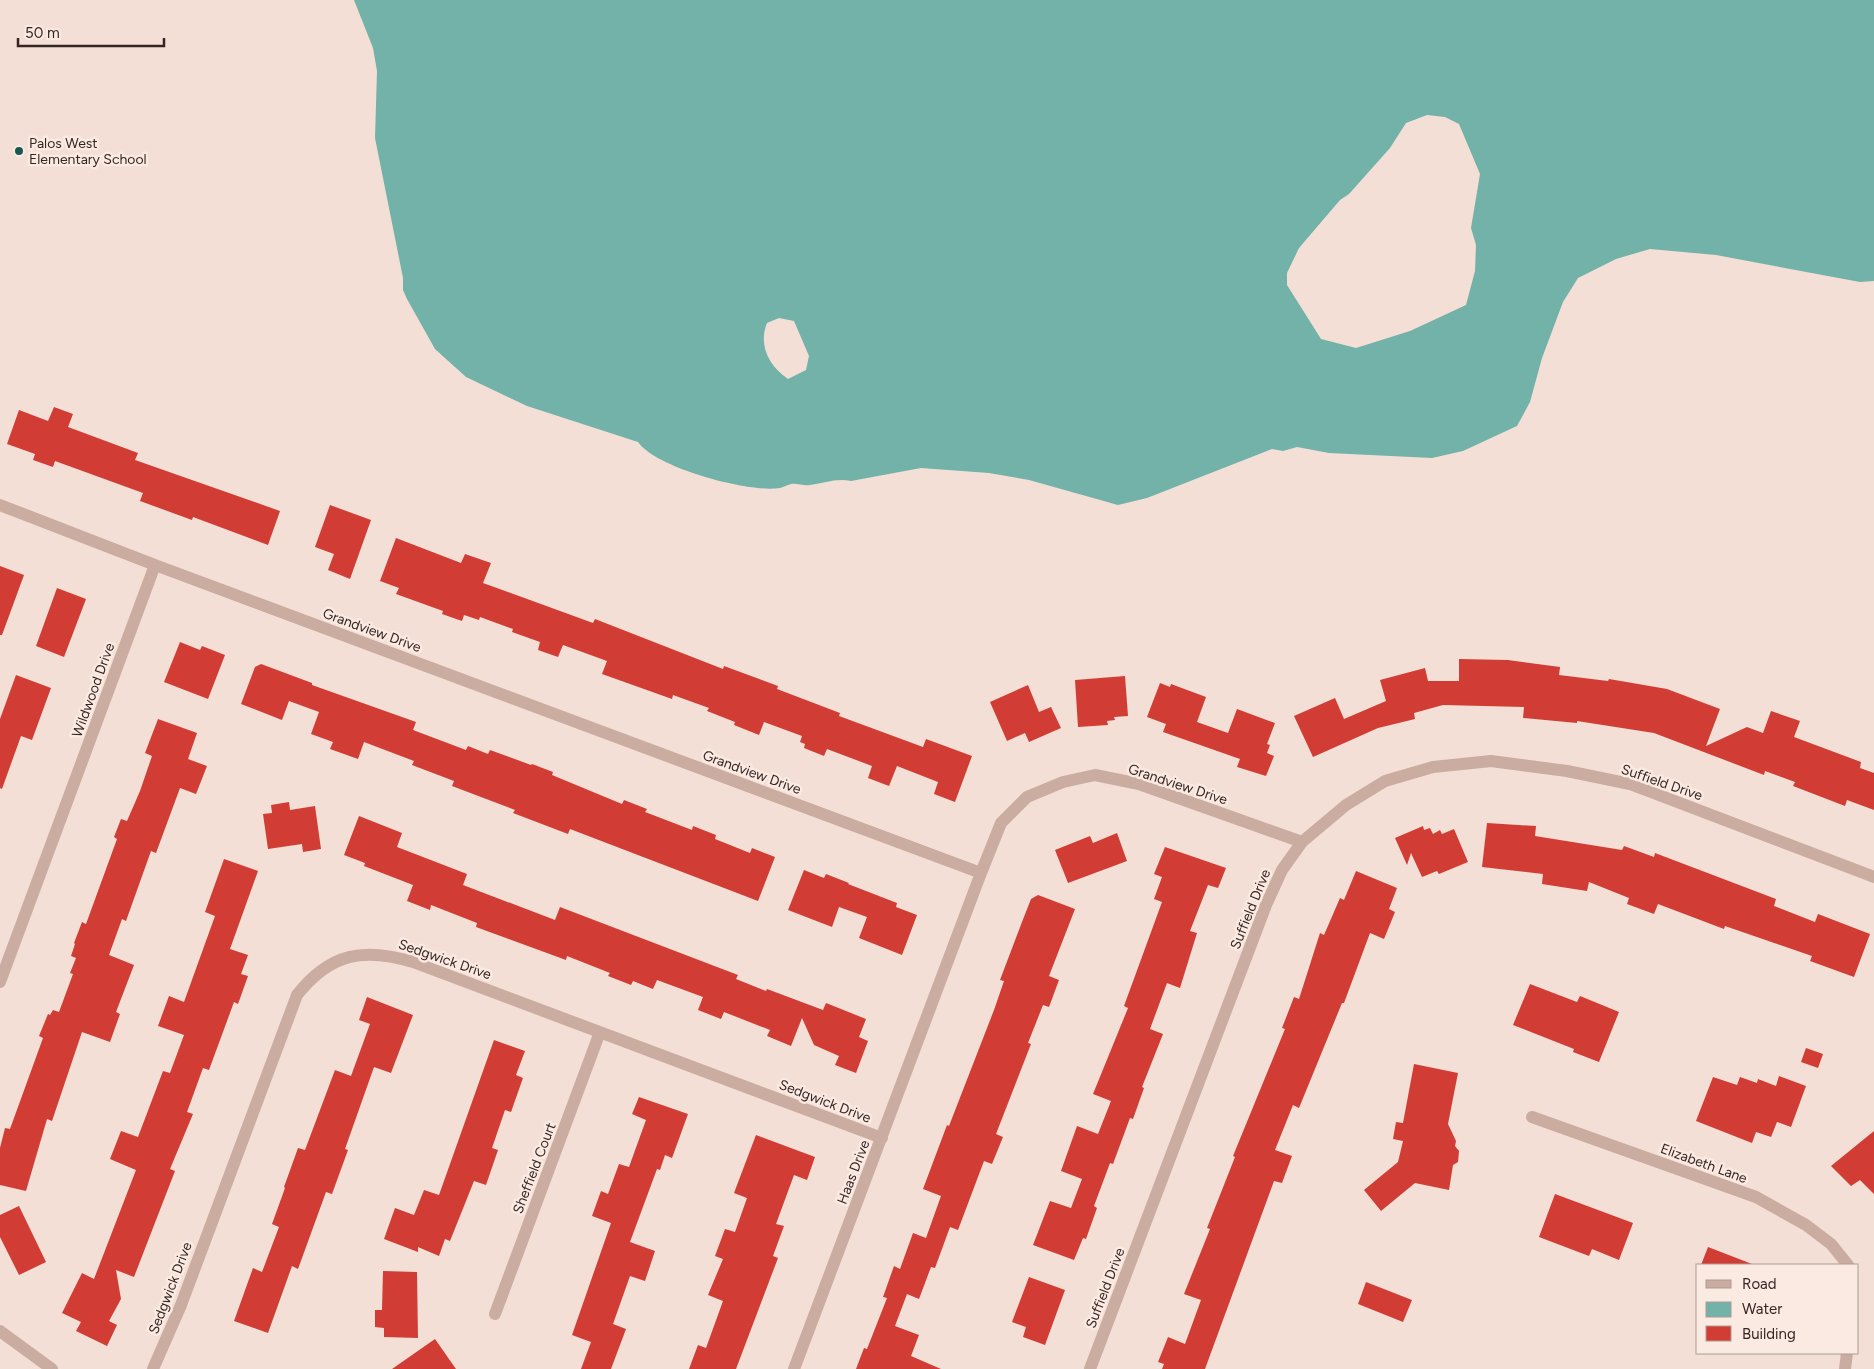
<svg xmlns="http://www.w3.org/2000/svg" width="1874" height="1369" viewBox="0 0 1874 1369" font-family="Figtree,sans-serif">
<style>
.water{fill:#72b2a8;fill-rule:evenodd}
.building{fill:#d13d35}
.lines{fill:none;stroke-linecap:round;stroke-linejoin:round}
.minor{stroke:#cbaca1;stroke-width:12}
.poi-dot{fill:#175951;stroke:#faeae1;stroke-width:2}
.labels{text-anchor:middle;stroke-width:5;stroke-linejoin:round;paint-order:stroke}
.poi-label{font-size:14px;fill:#352624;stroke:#faeae1;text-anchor:start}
.street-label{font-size:14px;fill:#352624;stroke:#faeae1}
</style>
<rect width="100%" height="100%" fill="#f3dfd5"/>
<path class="water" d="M 354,0 L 1874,0 L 1874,281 L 1860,282 L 1716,255 L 1650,249 L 1616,259 L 1578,278 L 1563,302 L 1542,358 L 1530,402 L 1517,426 L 1463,451 L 1432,458 L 1329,453 L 1297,447 L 1283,451 L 1272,449 L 1147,498 L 1118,505 L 1029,480 L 989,473 L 921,468 L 851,481 C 836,478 825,483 810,485 C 804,486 797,483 791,484 C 787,485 784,487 780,488 C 749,493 656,468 638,442 L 527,406 L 466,377 L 435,349 L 407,299 L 403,290 L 403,278 L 375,138 L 377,71 L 373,48 ZM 1427,115 L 1445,117 L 1459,124 L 1480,174 L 1471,228 L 1476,245 L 1475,271 L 1466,305 L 1410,331 L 1356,348 L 1321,339 L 1287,285 L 1287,273 L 1299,248 L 1340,200 L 1349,194 L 1390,148 L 1406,123 ZM 779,318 L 794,321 L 809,356 L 806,370 L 788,379 C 769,366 758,345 767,323 Z"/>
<path class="building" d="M 54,407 L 73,414 L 68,427 L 138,453 L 135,460 L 280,511 L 268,545 L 193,517 L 192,520 L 140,501 L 143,493 L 55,461 L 53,467 L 33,460 L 35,454 L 7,444 L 19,410 L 48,421 Z
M 330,505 L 371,520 L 350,579 L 328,570 L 334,554 L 315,547 Z
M 396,538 L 461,563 L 465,554 L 491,563 L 483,583 L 593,623 L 595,619 L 723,669 L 724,666 L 778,686 L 777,689 L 840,713 L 839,716 L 923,747 L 926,739 L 972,756 L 955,802 L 934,794 L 938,782 L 897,766 L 889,786 L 868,778 L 872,766 L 827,749 L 824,756 L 804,748 L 805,744 L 800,742 L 802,736 L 764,722 L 759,735 L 734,725 L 735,722 L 707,711 L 709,708 L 673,695 L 672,699 L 602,674 L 607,661 L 563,645 L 558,657 L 538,650 L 540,642 L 512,632 L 513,629 L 480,617 L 479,620 L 464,615 L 462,621 L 442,614 L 443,611 L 396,594 L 399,588 L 380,581 Z
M 0,566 L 24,575 L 2,635 L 0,635 Z
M 57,588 L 86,599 L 64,657 L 36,646 Z
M 180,642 L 200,650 L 202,646 L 225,655 L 208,699 L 164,682 Z
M 1459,659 L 1508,660 L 1560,667 L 1559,675 L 1608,681 L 1609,679 L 1667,689 L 1720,709 L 1706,746 L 1747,727 L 1763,733 L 1771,711 L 1800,721 L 1794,737 L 1861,762 L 1860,768 L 1874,773 L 1874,810 L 1847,800 L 1845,806 L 1793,786 L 1795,782 L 1765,771 L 1764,775 L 1654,733 L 1577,721 L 1577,723 L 1523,718 L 1524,707 L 1443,705 L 1414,713 L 1415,719 L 1378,728 L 1313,757 L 1294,716 L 1335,698 L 1344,719 L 1386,701 L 1380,680 L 1425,668 L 1428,681 L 1459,681 Z
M 261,664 L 312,683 L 312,685 L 416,722 L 413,730 L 466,750 L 468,746 L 488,754 L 490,750 L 531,765 L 532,764 L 553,772 L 552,775 L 622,804 L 624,800 L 647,809 L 645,812 L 692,830 L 693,826 L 716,835 L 715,839 L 750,853 L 752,848 L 775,857 L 758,901 L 570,829 L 568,834 L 513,813 L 515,810 L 452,786 L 454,781 L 412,765 L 414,761 L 364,742 L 358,759 L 330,749 L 333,742 L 311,734 L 319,712 L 289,701 L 282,720 L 241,704 L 255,667 Z
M 16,675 L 51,688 L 32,740 L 21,736 L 2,789 L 0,788 L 0,719 Z
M 1125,676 L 1128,716 L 1114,717 L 1115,720 L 1107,721 L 1108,725 L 1078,727 L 1075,680 Z
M 1160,683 L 1170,687 L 1171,684 L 1206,697 L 1197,722 L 1228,733 L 1237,709 L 1275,723 L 1267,744 L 1270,745 L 1267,753 L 1274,756 L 1266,776 L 1237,767 L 1240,759 L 1163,732 L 1166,724 L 1147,717 Z
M 1028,685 L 1039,712 L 1051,707 L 1061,728 L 1029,742 L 1025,733 L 1007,741 L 990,702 Z
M 158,719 L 197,733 L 188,759 L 207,766 L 196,794 L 180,788 L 156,853 L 151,851 L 126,921 L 122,919 L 109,955 L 134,965 L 116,1012 L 120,1014 L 110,1042 L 82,1032 L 52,1121 L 47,1119 L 26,1191 L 0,1185 L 0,1148 L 5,1128 L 10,1129 L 43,1038 L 39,1036 L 48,1014 L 50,1015 L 53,1010 L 59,1012 L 73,974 L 70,973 L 76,958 L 71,956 L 75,944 L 74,943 L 82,922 L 86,924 L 117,839 L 114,837 L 121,819 L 127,821 L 140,791 L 152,756 L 145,753 Z
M 289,802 L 290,810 L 315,806 L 321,849 L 303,852 L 302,844 L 268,849 L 263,814 L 272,813 L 271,805 Z
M 359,816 L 402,833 L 397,847 L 467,874 L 463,885 L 555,920 L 560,907 L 738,975 L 736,979 L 766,991 L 767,989 L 823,1010 L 826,1003 L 866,1019 L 859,1037 L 868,1041 L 856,1073 L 835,1065 L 839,1056 L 814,1045 L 802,1018 L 791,1046 L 767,1036 L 770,1030 L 724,1012 L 721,1019 L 698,1010 L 703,997 L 657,980 L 653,989 L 633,981 L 631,985 L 608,976 L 610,973 L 567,956 L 566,960 L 476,927 L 477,923 L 431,905 L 430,910 L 407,901 L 413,885 L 364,866 L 365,863 L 344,855 Z
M 1487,823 L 1536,826 L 1535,836 L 1622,850 L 1624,846 L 1654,857 L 1655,853 L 1776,899 L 1774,906 L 1815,922 L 1818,914 L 1870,934 L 1854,977 L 1810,961 L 1812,956 L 1725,926 L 1724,929 L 1658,904 L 1654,914 L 1627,904 L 1629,898 L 1589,882 L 1587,891 L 1542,884 L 1543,874 L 1482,867 Z
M 1423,826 L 1424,830 L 1430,828 L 1433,834 L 1440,830 L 1442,834 L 1454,829 L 1468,862 L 1439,874 L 1437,871 L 1422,877 L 1411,853 L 1407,865 L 1395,838 Z
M 1117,833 L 1127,861 L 1068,883 L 1055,850 L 1090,836 L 1093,843 Z
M 1165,847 L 1226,868 L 1218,888 L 1208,885 L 1190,931 L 1197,933 L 1180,988 L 1167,983 L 1150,1029 L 1163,1034 L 1142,1087 L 1144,1088 L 1133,1119 L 1130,1118 L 1113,1164 L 1110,1163 L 1094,1206 L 1097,1208 L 1086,1239 L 1083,1238 L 1074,1260 L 1033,1245 L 1050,1201 L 1071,1208 L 1082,1179 L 1061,1171 L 1077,1126 L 1098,1134 L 1111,1101 L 1093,1094 L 1128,1008 L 1124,1006 L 1162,902 L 1154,899 L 1162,877 L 1154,874 Z
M 224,859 L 258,871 L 230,949 L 248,955 L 241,974 L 248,976 L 238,1004 L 234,1002 L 209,1070 L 203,1068 L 187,1112 L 193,1114 L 170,1169 L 175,1171 L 134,1277 L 116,1270 L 121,1299 L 109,1321 L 117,1325 L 107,1346 L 76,1331 L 81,1322 L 62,1313 L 82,1273 L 94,1279 L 136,1170 L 110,1159 L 121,1131 L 138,1137 L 163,1071 L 170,1073 L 184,1035 L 158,1026 L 169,996 L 184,1002 L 215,916 L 205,912 Z
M 804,870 L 824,878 L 826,874 L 849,883 L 848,884 L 897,903 L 896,907 L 917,915 L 902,955 L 859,938 L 867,917 L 839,907 L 832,927 L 788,910 Z
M 1356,871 L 1397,888 L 1389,909 L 1395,912 L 1384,939 L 1370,933 L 1344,1003 L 1342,1003 L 1299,1108 L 1293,1105 L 1275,1150 L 1292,1156 L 1282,1183 L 1274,1181 L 1205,1369 L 1162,1369 L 1164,1364 L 1158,1362 L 1168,1337 L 1185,1344 L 1201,1300 L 1184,1294 L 1210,1229 L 1207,1228 L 1235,1157 L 1233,1156 L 1285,1029 L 1282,1028 L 1294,997 L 1299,999 L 1320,933 L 1324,935 L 1340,898 L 1344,900 Z
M 1038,895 L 1075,909 L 1049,976 L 1059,980 L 1049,1007 L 1043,1005 L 1028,1043 L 1031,1044 L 996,1134 L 1003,1137 L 992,1164 L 984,1161 L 958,1230 L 950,1227 L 935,1268 L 931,1267 L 919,1299 L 907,1294 L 895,1326 L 919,1335 L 911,1356 L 941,1369 L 856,1369 L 864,1348 L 867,1349 L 887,1298 L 883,1297 L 894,1266 L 900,1269 L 913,1233 L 926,1238 L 941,1196 L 923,1189 L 947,1125 L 949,1126 L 994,1010 L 1004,981 L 1000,980 L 1022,922 L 1031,899 Z
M 1530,984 L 1577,1002 L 1580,996 L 1619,1012 L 1599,1062 L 1573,1052 L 1574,1049 L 1513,1025 Z
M 367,997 L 413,1015 L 391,1073 L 374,1067 L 345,1149 L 348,1150 L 332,1194 L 326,1192 L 298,1269 L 292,1266 L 268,1333 L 234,1321 L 253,1268 L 262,1272 L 279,1227 L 272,1224 L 285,1188 L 284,1187 L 298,1148 L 305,1150 L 335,1070 L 351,1076 L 370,1024 L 359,1020 Z
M 494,1040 L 525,1051 L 516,1075 L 523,1078 L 511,1112 L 505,1110 L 492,1148 L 498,1150 L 486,1185 L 474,1181 L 450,1241 L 445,1239 L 439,1256 L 418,1247 L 418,1252 L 384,1239 L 395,1208 L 414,1215 L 424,1190 L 439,1195 Z
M 1806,1048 L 1823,1054 L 1818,1068 L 1801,1062 Z
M 1414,1064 L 1458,1073 L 1448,1124 L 1456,1141 L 1455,1146 L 1459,1151 L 1458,1162 L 1453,1165 L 1449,1190 L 1415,1183 L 1381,1211 L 1364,1190 L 1398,1162 L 1403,1141 L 1393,1139 L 1396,1122 L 1403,1123 Z
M 1779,1076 L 1806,1086 L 1791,1127 L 1777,1122 L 1771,1137 L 1756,1132 L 1752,1143 L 1696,1121 L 1713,1077 L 1737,1085 L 1740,1077 L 1757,1083 L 1758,1079 L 1776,1086 Z
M 639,1097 L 688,1114 L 672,1158 L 665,1155 L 660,1170 L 657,1169 L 630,1242 L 655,1251 L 645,1281 L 630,1276 L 613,1324 L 626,1329 L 611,1369 L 581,1369 L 591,1342 L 572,1335 L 611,1223 L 592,1216 L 601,1191 L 608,1194 L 619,1164 L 629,1167 L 646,1120 L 632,1114 Z
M 1874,1131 L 1874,1194 L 1860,1180 L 1851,1186 L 1831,1166 Z
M 756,1135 L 815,1157 L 807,1180 L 794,1175 L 776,1224 L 784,1226 L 773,1256 L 778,1258 L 736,1369 L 689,1369 L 698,1345 L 706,1348 L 723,1301 L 708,1295 L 723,1259 L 715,1256 L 725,1229 L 735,1232 L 747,1198 L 734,1193 Z
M 1555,1194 L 1633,1223 L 1619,1260 L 1592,1249 L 1589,1256 L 1539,1237 Z
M 19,1206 L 46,1262 L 19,1275 L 0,1237 L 0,1215 Z
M 1708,1247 L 1752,1264 L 1752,1265 L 1701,1265 Z
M 383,1271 L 417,1272 L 418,1338 L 384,1337 L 384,1328 L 375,1327 L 375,1310 L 382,1310 Z
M 1029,1277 L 1065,1290 L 1045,1345 L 1023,1337 L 1026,1327 L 1012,1322 Z
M 1366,1282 L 1412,1300 L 1403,1322 L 1358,1304 Z
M 435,1339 L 456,1369 L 392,1369 Z"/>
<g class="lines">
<path class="minor" d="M 0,505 L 155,565 L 0,982
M 155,565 L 981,873 L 1001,823 L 1027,797 L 1063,782 L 1095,775 L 1139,784 L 1302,842
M 1532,1117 L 1756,1197 L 1806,1225 L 1831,1244 L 1848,1265
M 495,1314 L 600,1032
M 0,1331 L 52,1369
M 153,1369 L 181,1305 L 297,995 C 330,953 364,947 413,962 L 882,1138
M 794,1369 L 981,873
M 1090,1369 L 1266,905 L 1282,870 L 1302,842 L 1346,805 L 1385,781 L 1433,767 L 1491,761 L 1567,771 L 1630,784 L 1874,877
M 1845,1369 L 1847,1353"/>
</g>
<circle class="poi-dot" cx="19" cy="151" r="5"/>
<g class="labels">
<g class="poi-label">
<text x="29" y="148">Palos West<tspan x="29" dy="16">Elementary School</tspan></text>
</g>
<g class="street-label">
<text transform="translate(372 630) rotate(20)" y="5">Grandview Drive</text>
<text transform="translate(93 690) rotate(-70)" y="5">Wildwood Drive</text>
<text transform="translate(752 772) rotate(20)" y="5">Grandview Drive</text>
<text transform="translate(1662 782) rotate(19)" y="5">Suffield Drive</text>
<text transform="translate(1178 784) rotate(18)" y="5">Grandview Drive</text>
<text transform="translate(1250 909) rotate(-68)" y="5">Suffield Drive</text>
<text transform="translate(445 959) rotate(19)" y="5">Sedgwick Drive</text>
<text transform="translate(825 1101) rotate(21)" y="5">Sedgwick Drive</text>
<text transform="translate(1704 1163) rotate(20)" y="5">Elizabeth Lane</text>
<text transform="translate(534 1168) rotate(-69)" y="5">Sheffield Court</text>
<text transform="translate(853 1172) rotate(-69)" y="5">Haas Drive</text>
<text transform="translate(170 1288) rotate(-69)" y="5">Sedgwick Drive</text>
<text transform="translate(1105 1288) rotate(-69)" y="5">Suffield Drive</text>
</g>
</g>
<rect x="1696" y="1264" width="162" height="90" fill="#faeae1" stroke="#ab9c95"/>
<rect x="1706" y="1280" width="25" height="8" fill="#cbaca1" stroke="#ab9c95"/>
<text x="1742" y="1289" font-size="15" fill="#352624">Road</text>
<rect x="1706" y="1302" width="25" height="15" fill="#72b2a8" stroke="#ab9c95"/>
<text x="1742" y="1314" font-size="15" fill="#352624">Water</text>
<rect x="1706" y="1326" width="25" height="15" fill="#d13d35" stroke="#ab9c95"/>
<text x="1742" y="1339" font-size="15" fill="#352624">Building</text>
<path d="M18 38v8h146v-8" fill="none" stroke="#352624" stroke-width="2.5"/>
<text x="25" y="38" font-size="15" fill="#352624" stroke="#faeae1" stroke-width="4" paint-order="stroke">50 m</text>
</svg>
